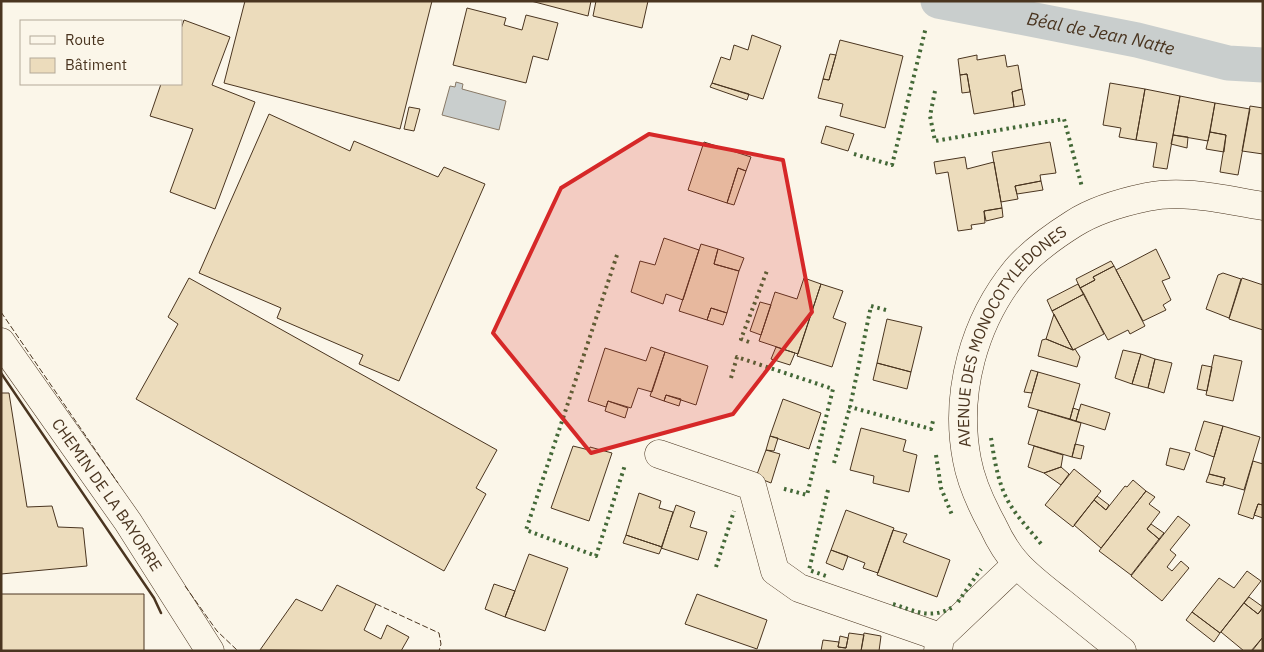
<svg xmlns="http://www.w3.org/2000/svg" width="1264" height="652" viewBox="0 0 1264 652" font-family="'IBM Plex Sans',sans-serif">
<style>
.water{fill:#c9cecd;stroke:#887966}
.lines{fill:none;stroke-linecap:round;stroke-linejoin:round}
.canal{stroke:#c9cecd;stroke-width:35}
.building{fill:#ecdcbc;stroke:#4a3520}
.minor-casing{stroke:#4a3520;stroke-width:29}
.minor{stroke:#fbf6e9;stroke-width:28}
.hedge{stroke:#436837;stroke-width:4;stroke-dasharray:2.5 4;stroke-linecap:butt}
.fence{stroke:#4a3520;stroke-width:1;stroke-dasharray:6 2.5;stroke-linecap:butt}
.wall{stroke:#4a3520;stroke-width:2.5}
.marked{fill:#d62828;fill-opacity:0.2;stroke:#d62828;stroke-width:4;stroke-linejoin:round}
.labels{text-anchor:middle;stroke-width:4;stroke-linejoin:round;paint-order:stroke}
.street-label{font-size:16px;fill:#4a3520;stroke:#fbf6e9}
.water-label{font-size:18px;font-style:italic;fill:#4a3520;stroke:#fbf6e9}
</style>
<rect width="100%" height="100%" fill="#fbf6e9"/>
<path class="water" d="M 456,82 L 463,84 L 462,89 L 506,101 L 499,130 L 442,115 L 450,86 L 455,87 Z"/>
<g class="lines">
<path class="canal" id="s1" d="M 938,1 L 1137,40 L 1228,63 L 1263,65"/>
</g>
<path class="building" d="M 245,1 L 432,1 L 400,129 L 224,83 Z
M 531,1 L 591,1 L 588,16 Z
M 596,1 L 648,1 L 642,28 L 593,16 Z
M 467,8 L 506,18 L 504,25 L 522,30 L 526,15 L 558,23 L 548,60 L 533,56 L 526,83 L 453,65 Z
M 184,20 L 230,37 L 212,85 L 255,102 L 215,209 L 170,192 L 193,129 L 150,116 L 161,84 L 181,84 L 181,29 Z
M 752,35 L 781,46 L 763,99 L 712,83 L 721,57 L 730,60 L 734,45 L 748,50 Z
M 840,40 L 903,56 L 885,128 L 840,116 L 843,104 L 818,98 L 823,79 L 829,80 Z
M 830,54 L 836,55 L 829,80 L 823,79 Z
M 977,55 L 977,60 L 1005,55 L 1007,67 L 1018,65 L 1022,89 L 1012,92 L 1014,107 L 974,114 L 967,74 L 960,75 L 958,59 Z
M 967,74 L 970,92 L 962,93 L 960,75 Z
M 712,83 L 749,94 L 747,100 L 710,87 Z
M 1110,83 L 1145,89 L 1136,140 L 1119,137 L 1121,128 L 1103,125 Z
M 1022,89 L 1025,105 L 1014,107 L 1012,92 Z
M 1145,89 L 1180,96 L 1167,169 L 1153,167 L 1157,143 L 1136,140 Z
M 1180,96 L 1215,103 L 1208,141 L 1173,135 Z
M 1215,103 L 1250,109 L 1238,175 L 1220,172 L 1226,135 L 1210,132 Z
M 1250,106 L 1263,108 L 1263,154 L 1242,151 Z
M 409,107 L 420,109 L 414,131 L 404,129 Z
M 269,114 L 350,151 L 354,141 L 438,177 L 444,167 L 485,184 L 399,381 L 359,364 L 363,355 L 277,318 L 281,308 L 199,273 Z
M 826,126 L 854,134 L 848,151 L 821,143 Z
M 1210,132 L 1226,135 L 1224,152 L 1206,149 Z
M 1173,135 L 1188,137 L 1187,148 L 1171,144 Z
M 704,142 L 751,157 L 746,171 L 738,168 L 727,203 L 688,190 Z
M 1050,142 L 1056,173 L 1040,175 L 1041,181 L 1015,186 L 1018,199 L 1001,202 L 992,152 Z
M 965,157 L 967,169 L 994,162 L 1002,208 L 984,211 L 985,223 L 971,225 L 972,229 L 958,231 L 948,172 L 936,174 L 934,162 Z
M 738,168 L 746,171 L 734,205 L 727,203 Z
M 1041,181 L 1043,190 L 1017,194 L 1015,186 Z
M 1002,208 L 1003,217 L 986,221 L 984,211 Z
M 664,238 L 699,250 L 683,300 L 666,294 L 663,304 L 631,292 L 640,261 L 655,265 Z
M 701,244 L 718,249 L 714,264 L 739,271 L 727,313 L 711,308 L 707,320 L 679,311 Z
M 718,249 L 744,258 L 739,271 L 714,264 Z
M 1156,249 L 1170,278 L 1162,281 L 1171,300 L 1163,305 L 1166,310 L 1143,321 L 1116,270 Z
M 1111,261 L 1114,266 L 1093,277 L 1095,280 L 1080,288 L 1076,279 Z
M 1114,266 L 1145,326 L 1130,334 L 1128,330 L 1108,340 L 1080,288 L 1095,280 L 1093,277 Z
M 1223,273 L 1241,279 L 1229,318 L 1206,309 L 1218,275 Z
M 189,278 L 497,450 L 476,488 L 486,494 L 444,571 L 136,399 L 178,324 L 168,317 Z
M 804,278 L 821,284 L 798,354 L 759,341 L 775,292 L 797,299 Z
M 1242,278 L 1263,285 L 1263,330 L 1229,319 Z
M 821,284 L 843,291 L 833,318 L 846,323 L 832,367 L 797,356 Z
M 1078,284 L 1084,294 L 1052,311 L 1047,300 Z
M 1084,294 L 1104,334 L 1073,350 L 1052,311 Z
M 760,302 L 771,305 L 761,335 L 750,331 Z
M 711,308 L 727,313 L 723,325 L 707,320 Z
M 1054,314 L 1073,350 L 1046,339 Z
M 887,319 L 922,327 L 911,372 L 877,363 Z
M 1046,339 L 1073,350 L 1075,349 L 1080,357 L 1077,367 L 1038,356 L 1042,340 Z
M 651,347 L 665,352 L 652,392 L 638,388 L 631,408 L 608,401 L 606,407 L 588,401 L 605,348 L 646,361 Z
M 776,347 L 795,353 L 790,365 L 771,359 Z
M 1123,350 L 1141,354 L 1132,384 L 1115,378 Z
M 665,352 L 708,366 L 696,405 L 666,395 L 664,401 L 650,396 Z
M 1141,354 L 1155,359 L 1148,388 L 1132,384 Z
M 1214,355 L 1242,361 L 1233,401 L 1206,395 Z
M 1155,359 L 1172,363 L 1164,393 L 1148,388 Z
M 877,363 L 911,372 L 907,389 L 873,380 Z
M 1202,365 L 1212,367 L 1207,391 L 1197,389 Z
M 1031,370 L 1038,372 L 1032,393 L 1024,392 Z
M 1038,372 L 1080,384 L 1070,419 L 1028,407 Z
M 1,393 L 9,393 L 27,507 L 52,506 L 58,527 L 83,528 L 87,566 L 1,574 Z
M 666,395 L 681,399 L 679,406 L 664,401 Z
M 783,399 L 821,413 L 809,449 L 770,436 Z
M 608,401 L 628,408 L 625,418 L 605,411 Z
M 1081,404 L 1110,413 L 1105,430 L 1076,421 Z
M 1073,408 L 1079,410 L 1076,421 L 1070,419 Z
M 1038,410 L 1081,423 L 1072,457 L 1028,444 Z
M 1204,421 L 1223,426 L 1214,457 L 1195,450 Z
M 1223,426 L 1260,437 L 1244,490 L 1223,484 L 1225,478 L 1209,474 Z
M 861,428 L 906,440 L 903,451 L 917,455 L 909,492 L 873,483 L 874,476 L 850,470 Z
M 770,436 L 778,438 L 774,451 L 766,450 Z
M 1075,444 L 1084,446 L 1081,459 L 1072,457 Z
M 573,446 L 589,450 L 590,447 L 612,453 L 589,521 L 551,508 Z
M 1034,446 L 1063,455 L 1061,467 L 1044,473 L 1028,467 Z
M 1170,448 L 1190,453 L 1184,470 L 1166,465 Z
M 766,450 L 780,454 L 771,483 L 756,477 Z
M 1253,461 L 1263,464 L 1263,505 L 1258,504 L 1253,519 L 1238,514 Z
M 1061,467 L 1069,474 L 1061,485 L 1044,473 Z
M 1074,469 L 1101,491 L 1073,527 L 1045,505 Z
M 1209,474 L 1225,478 L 1223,486 L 1206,482 Z
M 1133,480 L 1146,491 L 1101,548 L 1074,525 L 1094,500 L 1106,510 L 1125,486 L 1127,487 Z
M 1146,491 L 1155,497 L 1149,504 L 1160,512 L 1147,529 L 1159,539 L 1131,575 L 1099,551 Z
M 639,493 L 661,501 L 659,508 L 673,512 L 662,547 L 626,535 Z
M 1097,496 L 1109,505 L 1106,510 L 1094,500 Z
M 1258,504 L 1263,505 L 1263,518 L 1254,515 Z
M 676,505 L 695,512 L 690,527 L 707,532 L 698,560 L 661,548 Z
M 846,510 L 894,528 L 878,573 L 863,568 L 865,563 L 831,550 Z
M 1178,516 L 1190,525 L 1170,550 L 1176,555 L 1167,567 L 1172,571 L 1181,561 L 1189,568 L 1162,601 L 1131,576 Z
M 1151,524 L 1164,533 L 1159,539 L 1147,529 Z
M 893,530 L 907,534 L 903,542 L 950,560 L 937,597 L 877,575 Z
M 626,535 L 662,547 L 659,554 L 623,543 Z
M 831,550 L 848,556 L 843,570 L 826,563 Z
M 529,554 L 568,568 L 545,631 L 505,617 Z
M 1247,571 L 1261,581 L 1220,633 L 1192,612 L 1219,578 L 1234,588 Z
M 494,584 L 515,591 L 505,617 L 485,609 Z
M 337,585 L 376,604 L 364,630 L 381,639 L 387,625 L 409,637 L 401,651 L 260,650 L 296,599 L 322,611 Z
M 1,594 L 144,594 L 144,651 L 1,651 Z
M 697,594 L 767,620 L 757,649 L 685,624 Z
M 1249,597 L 1263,607 L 1258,614 L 1244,603 Z
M 1244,603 L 1258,614 L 1263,608 L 1263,637 L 1251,651 L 1244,651 L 1221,632 Z
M 1192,612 L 1220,633 L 1214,642 L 1186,620 Z
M 849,633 L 864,635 L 861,651 L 821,651 L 823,640 L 839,642 L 838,647 L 846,648 Z
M 864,633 L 881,636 L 879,651 L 861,651 Z
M 840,636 L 848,638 L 846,648 L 838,647 Z
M 1263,637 L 1263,651 L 1252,651 Z"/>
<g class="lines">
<g class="minor-casing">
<g id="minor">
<path id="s2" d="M 1,342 L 128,522 L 210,651"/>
<path d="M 659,454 L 752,486 L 775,571 L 799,588 L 940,637"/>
<path d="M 938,651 L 940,637 L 1017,564"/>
<path id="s3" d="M 1122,651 C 1101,634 1081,618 1060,601 C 1046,590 1030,578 1017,564 C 1008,554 999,539 993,526 C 982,506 971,482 967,460 C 954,393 974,321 1017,269 C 1032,252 1054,236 1073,224 C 1093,211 1123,202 1147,197 C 1185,189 1225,200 1263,206"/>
</g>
</g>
<use href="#minor" class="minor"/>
<path class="hedge" d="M 935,91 L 930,116 L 935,141 L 1064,119 L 1082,187
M 854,154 L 892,165 L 926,27
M 617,255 L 526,530 L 596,556 L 625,465
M 886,310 L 871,306 L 850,407 L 931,429 L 933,421
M 749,342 L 741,339 L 768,268
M 731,378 L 737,357 L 833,389 L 807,495 L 781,488
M 991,438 C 994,457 997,477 1005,495 C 1013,513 1029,529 1042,545
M 936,455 L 941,488 L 952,515
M 834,463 L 850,407
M 828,490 L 809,570 L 829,577
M 716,567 L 734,511
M 958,602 L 981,569
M 893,604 C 915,611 931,620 953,607"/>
<path class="fence" d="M 1,312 L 118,483
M 185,586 L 217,631 L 238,651
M 376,604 L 439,633 L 441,644 L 439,651"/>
<path class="wall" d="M 1,373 L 154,598 L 161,613"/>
</g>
<path class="marked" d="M 649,134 L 783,160 L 812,312 L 733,414 L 591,453 L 493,333 L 561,188 Z"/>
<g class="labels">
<g class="street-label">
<text dy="6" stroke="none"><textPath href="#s3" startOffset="392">AVENUE DES MONOCOTYLEDONES</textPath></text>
<text dy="6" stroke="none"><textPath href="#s2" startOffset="186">CHEMIN DE LA BAYORRE</textPath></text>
</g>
<g class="water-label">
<text dy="6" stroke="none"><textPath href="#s1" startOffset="166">Béal de Jean Natte</textPath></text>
</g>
</g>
<rect width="1264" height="652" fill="none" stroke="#4a3520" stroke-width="5"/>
<rect x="20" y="20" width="162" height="65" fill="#fbf6e9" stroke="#b4a999"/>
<rect x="30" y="36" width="25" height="8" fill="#fbf6e9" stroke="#b4a999"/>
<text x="65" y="45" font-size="15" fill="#4a3520">Route</text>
<rect x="30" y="58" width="25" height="15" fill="#ecdcbc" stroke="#b4a999"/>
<text x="65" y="70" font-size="15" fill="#4a3520">Bâtiment</text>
</svg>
